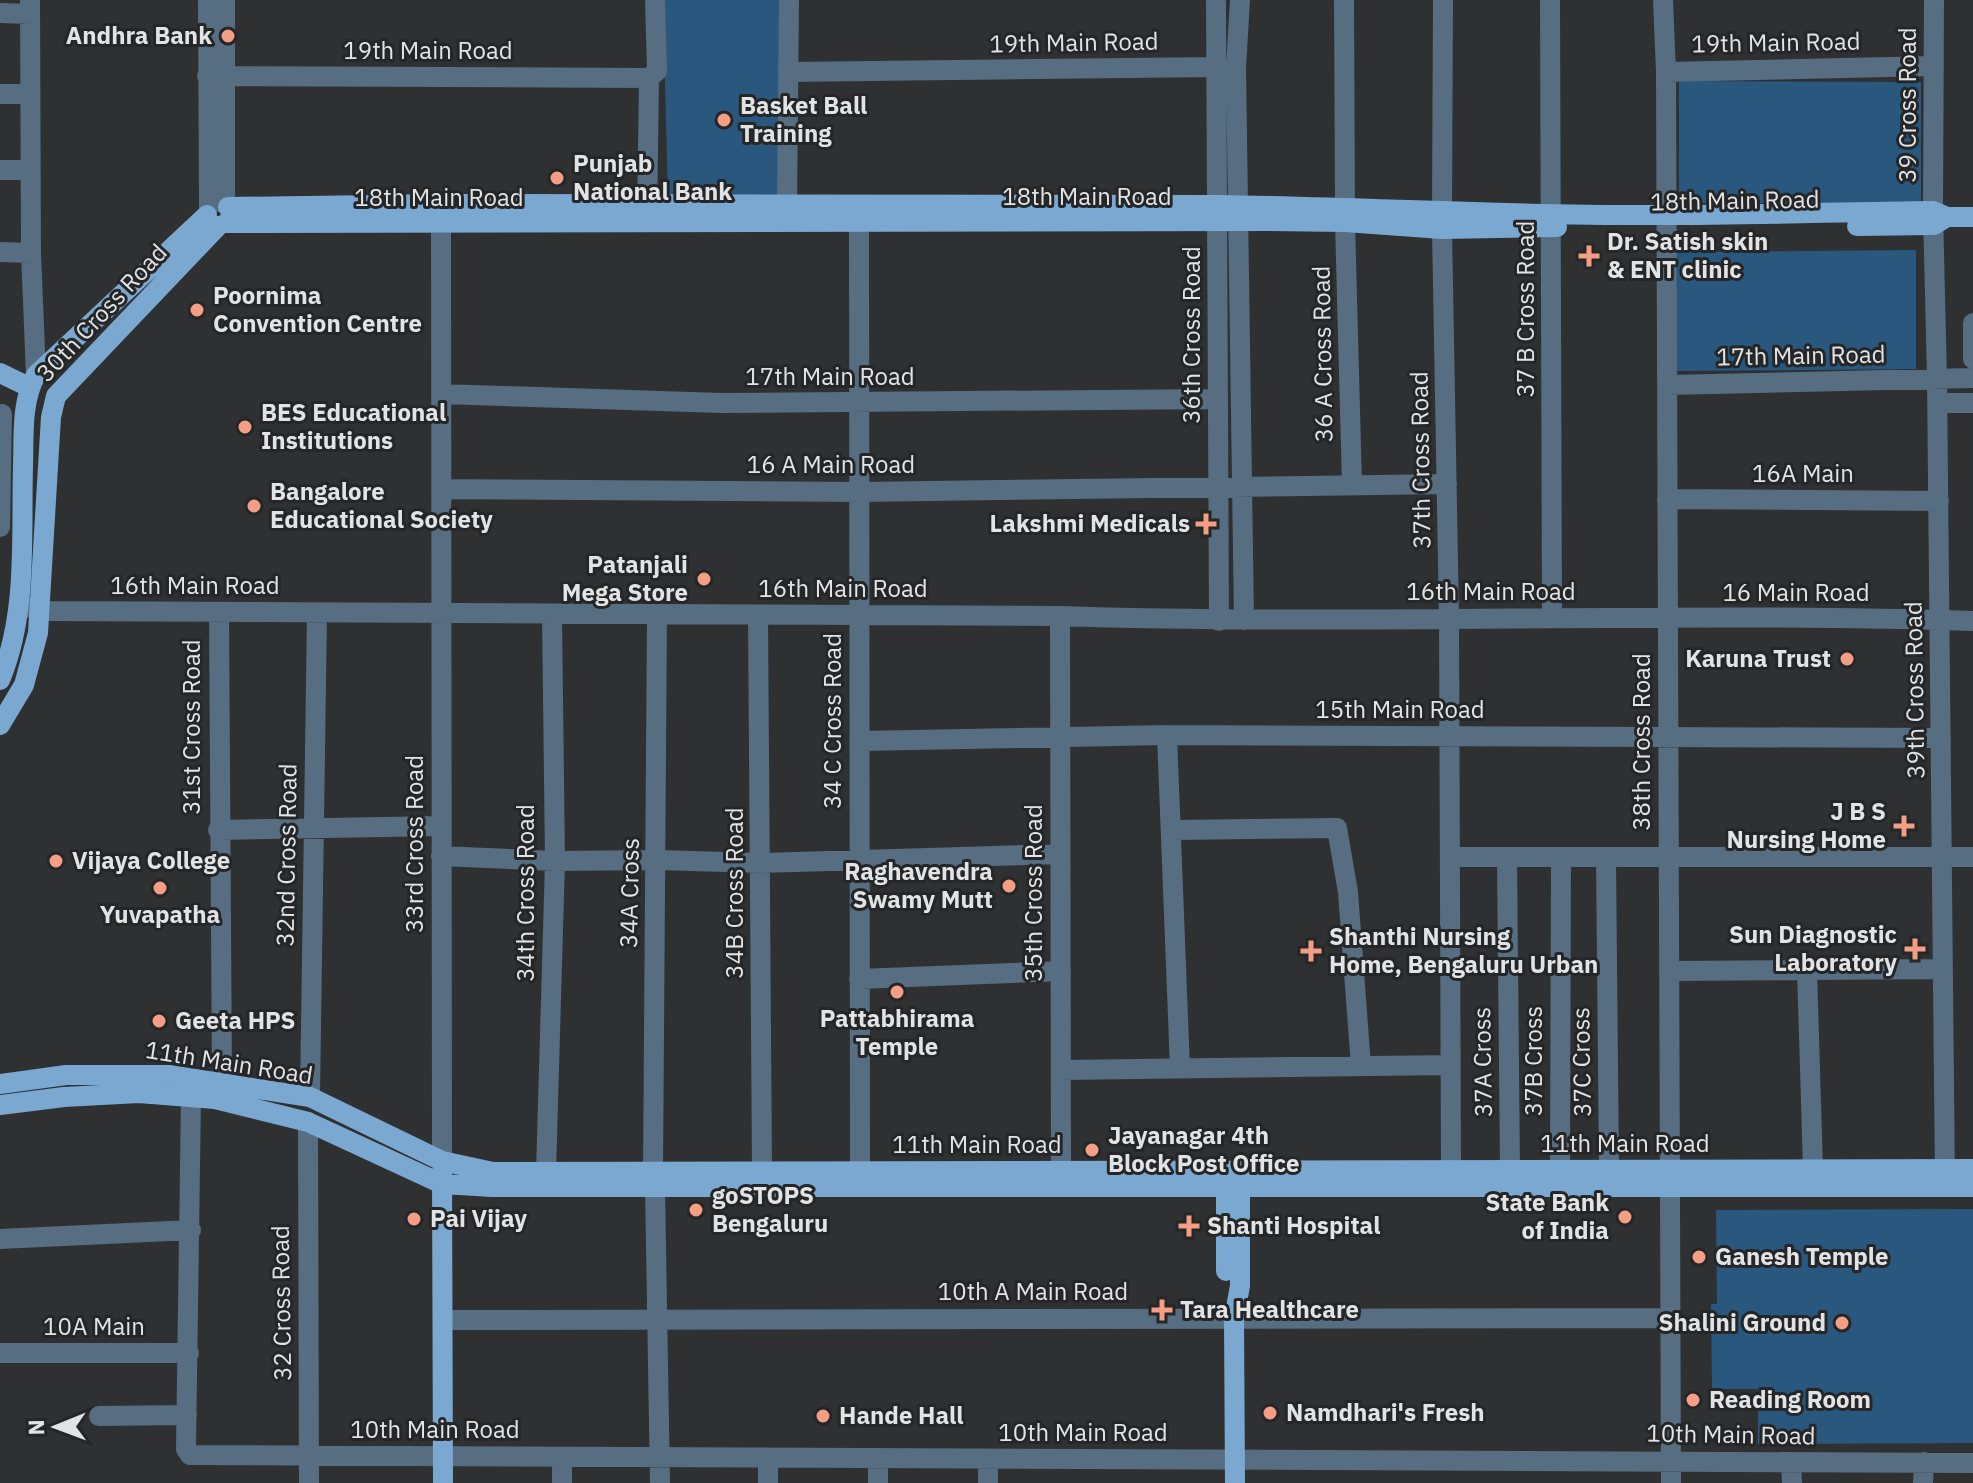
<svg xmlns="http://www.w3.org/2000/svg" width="1973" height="1483" viewBox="0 0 1973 1483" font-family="'IBM Plex Sans',sans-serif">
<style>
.green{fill:#2a577d}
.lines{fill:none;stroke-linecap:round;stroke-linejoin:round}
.minor{stroke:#576d81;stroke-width:20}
.major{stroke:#7ba8d1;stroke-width:20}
.poi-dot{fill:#f49e86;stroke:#242628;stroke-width:3}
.labels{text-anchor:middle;stroke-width:6;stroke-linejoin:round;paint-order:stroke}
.poi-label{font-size:24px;font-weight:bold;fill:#e2e3e4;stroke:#242628;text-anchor:start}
.street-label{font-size:24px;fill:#e2e3e4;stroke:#242628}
</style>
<rect width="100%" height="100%" fill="#2e3032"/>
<path class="green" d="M 663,0 L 780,0 L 780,204 L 668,203 Z
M 1679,81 L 1921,82 L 1921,203 L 1679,203 Z
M 1916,250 L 1916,369 L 1677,371 L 1676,252 Z
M 1973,1209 L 1973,1443 L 1758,1444 L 1758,1389 L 1712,1389 L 1711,1304 L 1717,1304 L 1716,1210 Z"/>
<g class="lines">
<path class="minor" d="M 30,0 L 31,253 L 36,375
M 208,0 L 209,207
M 1216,0 L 1219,621
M 1240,0 L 1236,68 L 1244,620
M 1344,0 L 1345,206
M 1550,0 L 1552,618
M 1663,0 L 1666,72 L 1671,1483
M 1934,0 L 1933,211 L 1937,379 L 1945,1184
M 0,13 L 30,14
M 788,72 L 1216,67
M 1666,72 L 1934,66
M 207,76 L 649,78
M 649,78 L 657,71 L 655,0
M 0,94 L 29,94
M 0,170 L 30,170
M 225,204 L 225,0
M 787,205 L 789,0
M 441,208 L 442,1161
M 1442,212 L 1443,0
M 647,222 L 649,78
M 1345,222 L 1352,485
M 859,224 L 860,1171
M 1442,229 L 1449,618 L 1451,1170
M 0,252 L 31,253
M 1973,323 L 1973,359
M 1667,385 L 1973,378
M 442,394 L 722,403 L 1218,399
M 1937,403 L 1973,403
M 442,489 L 859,492 L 1447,484
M 1667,499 L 1939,501
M 0,527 L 2,414
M 19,606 L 49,611 L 1060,616 C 1364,626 1669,611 1973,621
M 219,612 L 222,1083
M 758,615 L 762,1171
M 1060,616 L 1061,1171
M 1167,735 L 1180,1068
M 860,741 L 1167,735 L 1941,738
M 218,830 L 441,826
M 1171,830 L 1337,828 L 1348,892 L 1361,1066
M 441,856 L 555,861 L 657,860 L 761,863 L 1060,854
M 1450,857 L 1973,857
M 1507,857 L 1510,1170
M 1606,857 L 1609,1170
M 1807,970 L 1813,1169
M 1669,971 L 1943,969
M 859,979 L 1061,971
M 1061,1070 L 1450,1065
M 191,1096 L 186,1449 L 190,1455 L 1973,1463
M 310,1097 L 317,613
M 308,1122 L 309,1483
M 1560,1170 L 1561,857
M 546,1172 L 555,861 L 552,614
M 653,1172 L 657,614
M 655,1187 L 660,1483
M 0,1239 L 191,1230
M 444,1320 L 1671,1318
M 0,1353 L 189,1353
M 99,1416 L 187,1415
M 562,1457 L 562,1483
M 768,1458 L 768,1483
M 878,1458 L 878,1483
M 988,1459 L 988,1483
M 1791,1462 L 1792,1483
M 1923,1483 L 1924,1462"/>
<path class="major" d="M 228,207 L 442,204 L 1217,205 C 1365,207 1512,216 1660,215 C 1751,215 1842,212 1933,211 L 1947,217 L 1973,217
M 226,223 L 1269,221 L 1345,222 L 1442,229 L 1557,227
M 1857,226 L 1934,225 L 1947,217
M 0,373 L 29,387
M 0,680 C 28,614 21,536 23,466 C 24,436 21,402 36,375 L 207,215
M 0,725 L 24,685 L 38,633 L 51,417 L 56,396 L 218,226
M 0,1084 L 66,1075 L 169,1075 L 310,1097 L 442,1161 L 493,1172 L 1973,1169
M 0,1105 L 64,1097 L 139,1093 L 215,1099 L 308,1122 L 442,1184 L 492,1187 L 1973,1187
M 442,1171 L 443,1483
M 1226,1175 L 1226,1271
M 1235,1483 L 1234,1318 L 1240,1286 L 1240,1179"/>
</g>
<g class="poi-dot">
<circle cx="228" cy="36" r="8"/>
<circle cx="724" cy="120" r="8"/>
<circle cx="557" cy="178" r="8"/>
<path d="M1585 244h8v8h8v8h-8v8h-8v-8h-8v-8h8z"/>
<circle cx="197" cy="310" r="8"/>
<circle cx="245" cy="427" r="8"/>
<circle cx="254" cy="506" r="8"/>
<path d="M1202 512h8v8h8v8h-8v8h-8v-8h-8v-8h8z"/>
<circle cx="704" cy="579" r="8"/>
<circle cx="1847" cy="659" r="8"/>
<path d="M1900 814h8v8h8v8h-8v8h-8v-8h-8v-8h8z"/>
<circle cx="56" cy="861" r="8"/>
<circle cx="1009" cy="886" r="8"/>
<circle cx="160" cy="888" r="8"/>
<path d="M1911 937h8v8h8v8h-8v8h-8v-8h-8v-8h8z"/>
<path d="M1307 939h8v8h8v8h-8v8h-8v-8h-8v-8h8z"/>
<circle cx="897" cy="992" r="8"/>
<circle cx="159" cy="1021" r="8"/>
<circle cx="1092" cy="1150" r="8"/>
<circle cx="696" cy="1210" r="8"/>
<circle cx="1625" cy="1217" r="8"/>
<circle cx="414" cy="1219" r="8"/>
<path d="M1185 1214h8v8h8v8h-8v8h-8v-8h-8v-8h8z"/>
<circle cx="1699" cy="1257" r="8"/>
<path d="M1158 1298h8v8h8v8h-8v8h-8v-8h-8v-8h8z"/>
<circle cx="1842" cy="1323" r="8"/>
<circle cx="1693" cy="1400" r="8"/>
<circle cx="1270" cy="1413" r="8"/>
<circle cx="823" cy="1416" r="8"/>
</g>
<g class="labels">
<g class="poi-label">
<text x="212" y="44" text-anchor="end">Andhra Bank</text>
<text x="740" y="114">Basket Ball<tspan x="740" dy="28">Training</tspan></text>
<text x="573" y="172">Punjab<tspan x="573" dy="28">National Bank</tspan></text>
<text x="1607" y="250">Dr. Satish skin<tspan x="1607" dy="28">&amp; ENT clinic</tspan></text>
<text x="213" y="304">Poornima<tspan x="213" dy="28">Convention Centre</tspan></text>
<text x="261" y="421">BES Educational<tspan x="261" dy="28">Institutions</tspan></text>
<text x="270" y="500">Bangalore<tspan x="270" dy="28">Educational Society</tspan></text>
<text x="1190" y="532" text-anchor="end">Lakshmi Medicals</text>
<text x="688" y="573" text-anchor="end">Patanjali<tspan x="688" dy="28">Mega Store</tspan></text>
<text x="1831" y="667" text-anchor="end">Karuna Trust</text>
<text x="1886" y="820" text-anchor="end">J B S<tspan x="1886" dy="28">Nursing Home</tspan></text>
<text x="72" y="869">Vijaya College</text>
<text x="993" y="880" text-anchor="end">Raghavendra<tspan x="993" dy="28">Swamy Mutt</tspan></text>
<text x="160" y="923" text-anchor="middle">Yuvapatha</text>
<text x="1897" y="943" text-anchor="end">Sun Diagnostic<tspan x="1897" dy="28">Laboratory</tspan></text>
<text x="1329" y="945">Shanthi Nursing<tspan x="1329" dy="28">Home, Bengaluru Urban</tspan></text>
<text x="897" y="1027" text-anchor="middle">Pattabhirama<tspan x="897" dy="28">Temple</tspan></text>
<text x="175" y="1029">Geeta HPS</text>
<text x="1108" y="1144">Jayanagar 4th<tspan x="1108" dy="28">Block Post Office</tspan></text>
<text x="712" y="1204">goSTOPS<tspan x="712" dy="28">Bengaluru</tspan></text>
<text x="1609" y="1211" text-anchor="end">State Bank<tspan x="1609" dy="28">of India</tspan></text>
<text x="430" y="1227">Pai Vijay</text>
<text x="1207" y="1234">Shanti Hospital</text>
<text x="1715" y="1265">Ganesh Temple</text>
<text x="1180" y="1318">Tara Healthcare</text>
<text x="1826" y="1331" text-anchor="end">Shalini Ground</text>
<text x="1709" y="1408">Reading Room</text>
<text x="1286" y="1421">Namdhari's Fresh</text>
<text x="839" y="1424">Hande Hall</text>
</g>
<g class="street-label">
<text transform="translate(1074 43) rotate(-1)" y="8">19th Main Road</text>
<text transform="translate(1776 43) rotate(-1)" y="8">19th Main Road</text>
<text x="428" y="59">19th Main Road</text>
<text transform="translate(1908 105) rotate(-90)" y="8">39 Cross Road</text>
<text x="1087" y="205">18th Main Road</text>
<text x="439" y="206">18th Main Road</text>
<text transform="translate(1735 201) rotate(-1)" y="8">18th Main Road</text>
<text transform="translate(1526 309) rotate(-90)" y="8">37 B Cross Road</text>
<text transform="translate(102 313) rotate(-47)" y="8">30th Cross Road</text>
<text transform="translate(1192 335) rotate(-90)" y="8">36th Cross Road</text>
<text transform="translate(1323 354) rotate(-91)" y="8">36 A Cross Road</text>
<text transform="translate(1801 356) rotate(-1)" y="8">17th Main Road</text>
<text x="830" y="385">17th Main Road</text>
<text transform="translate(1421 460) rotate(-91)" y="8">37th Cross Road</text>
<text x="831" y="473">16 A Main Road</text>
<text x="1803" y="482">16A Main</text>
<text x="195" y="594">16th Main Road</text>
<text x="843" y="597">16th Main Road</text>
<text x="1491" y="600">16th Main Road</text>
<text x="1796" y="601">16 Main Road</text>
<text transform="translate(1915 690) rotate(-91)" y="8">39th Cross Road</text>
<text x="1400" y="718">15th Main Road</text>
<text transform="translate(833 721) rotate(-90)" y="8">34 C Cross Road</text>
<text transform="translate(192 727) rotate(-90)" y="8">31st Cross Road</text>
<text transform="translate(1642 742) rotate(-90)" y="8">38th Cross Road</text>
<text transform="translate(415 844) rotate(-90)" y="8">33rd Cross Road</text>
<text transform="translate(287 855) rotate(-89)" y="8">32nd Cross Road</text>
<text transform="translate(526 893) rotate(-90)" y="8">34th Cross Road</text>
<text transform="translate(630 893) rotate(-89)" y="8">34A Cross</text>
<text transform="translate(735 893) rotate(-90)" y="8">34B Cross Road</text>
<text transform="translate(1034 893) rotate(-90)" y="8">35th Cross Road</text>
<text transform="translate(1534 1061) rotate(-90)" y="8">37B Cross</text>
<text transform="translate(1483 1062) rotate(-91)" y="8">37A Cross</text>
<text transform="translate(1582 1062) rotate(-91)" y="8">37C Cross</text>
<text transform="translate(229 1063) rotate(9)" y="8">11th Main Road</text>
<text x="1625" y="1152">11th Main Road</text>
<text x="977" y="1153">11th Main Road</text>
<text x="1033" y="1300">10th A Main Road</text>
<text transform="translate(282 1303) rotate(-91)" y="8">32 Cross Road</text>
<text x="94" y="1335">10A Main</text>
<text x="435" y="1438">10th Main Road</text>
<text x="1083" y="1441">10th Main Road</text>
<text transform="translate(1731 1435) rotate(1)" y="8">10th Main Road</text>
</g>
</g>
<g transform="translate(56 1427) rotate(269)" stroke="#242628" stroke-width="6" paint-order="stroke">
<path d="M0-6L14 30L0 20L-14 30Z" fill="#e2e3e4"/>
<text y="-12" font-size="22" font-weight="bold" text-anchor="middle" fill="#e2e3e4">N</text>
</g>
</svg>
